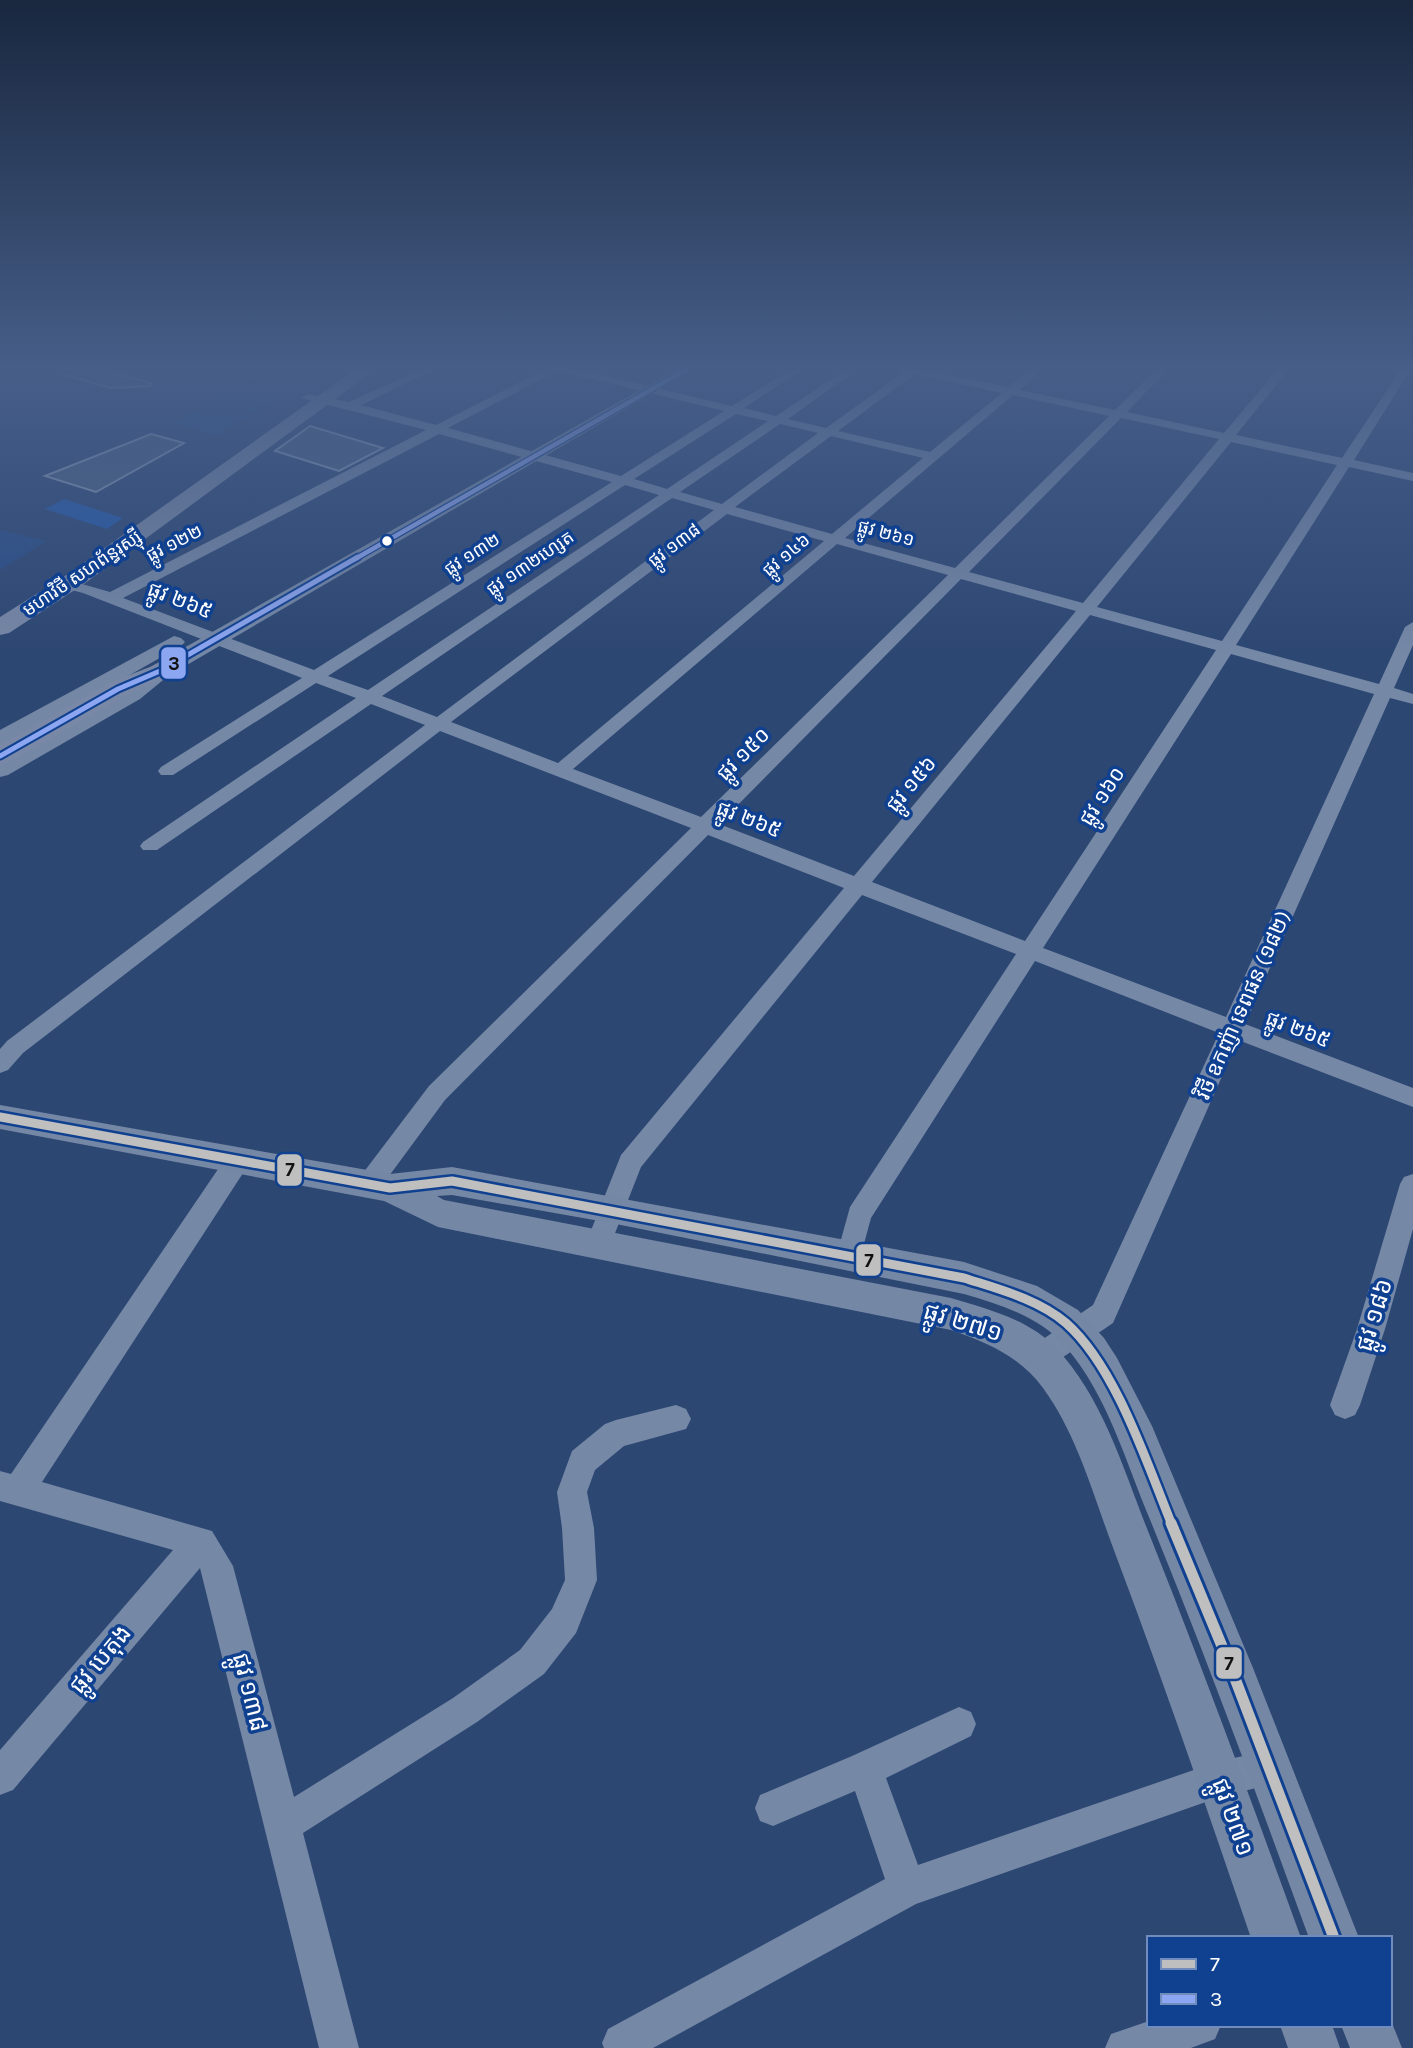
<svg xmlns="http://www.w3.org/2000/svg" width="1413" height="2048" viewBox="0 0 1413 2048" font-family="Karla,'Noto Sans Khmer',sans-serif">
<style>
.green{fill:#2357a8}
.water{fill:#294c86}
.building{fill:#485e81;stroke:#899ab4;stroke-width:2}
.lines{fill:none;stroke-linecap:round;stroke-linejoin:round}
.minor{fill:#7588a6;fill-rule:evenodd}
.major{fill:#7487a5;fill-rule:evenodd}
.highway{fill:#7888a6;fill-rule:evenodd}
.bus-1-far2-casing{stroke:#104090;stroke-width:12}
.bus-1-far1-casing{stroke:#104090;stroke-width:14}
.bus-1-casing{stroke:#104090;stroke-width:17}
.bus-2-far1-casing{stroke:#104090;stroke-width:7}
.bus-2-casing{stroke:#104090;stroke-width:9}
.bus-1-far2{stroke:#bfbfbf;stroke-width:7}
.bus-1-far1{stroke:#bfbfbf;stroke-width:9}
.bus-1{stroke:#bfbfbf;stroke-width:11}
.bus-2-far1{stroke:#8da6f1;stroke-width:4.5}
.bus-2{stroke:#8da6f1;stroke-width:5}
.bus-dot{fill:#fff;stroke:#104090;stroke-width:2.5}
.labels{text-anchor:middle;stroke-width:7;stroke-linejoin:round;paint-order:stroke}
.far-street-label{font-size:18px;fill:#fff;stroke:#104090}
.street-label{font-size:21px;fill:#fff;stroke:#104090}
.near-street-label{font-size:24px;fill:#fff;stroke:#104090}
.line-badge{stroke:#104090;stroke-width:2.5}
.pale-badge-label{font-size:19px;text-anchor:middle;font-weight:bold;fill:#111}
</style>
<rect width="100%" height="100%" fill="#2d4773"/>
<path class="green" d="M 64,499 L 123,518 L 107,529 L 45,509 Z"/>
<path class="water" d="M 232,392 L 262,392 L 280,396 L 217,436 L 183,427 L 175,421 Z
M 0,530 L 46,541 L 0,570 Z"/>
<path class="building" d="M 58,369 L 99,369 L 151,383 L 151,386 L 111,388 L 58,373 Z
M 310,426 L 383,448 L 339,471 L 275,451 Z
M 151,434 L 184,443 L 96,492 L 45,476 Z"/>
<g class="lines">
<path class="minor" d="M 422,369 L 436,369 L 361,405 L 436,425 L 546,369 L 577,369 L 732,406 L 791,369 L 803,369 L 744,408 L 776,416 L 846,369 L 858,369 L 788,419 L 826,428 L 904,372 L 902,369 L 921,369 L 1008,387 L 1031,369 L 1042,369 L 1020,390 L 1115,410 L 1157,369 L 1168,369 L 1127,412 L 1224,433 L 1278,369 L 1289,369 L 1236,435 L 1342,458 L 1401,369 L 1411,369 L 1354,460 L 1413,473 L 1413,481 L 1349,467 L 1236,645 L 1379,684 L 1405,627 L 1413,622 L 1413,645 L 1394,688 L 1413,694 L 1413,704 L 1390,698 L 1245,1024 L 1413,1088 L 1413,1107 L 1238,1040 L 1113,1323 L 1050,1366 L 1040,1370 L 1030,1366 L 1026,1357 L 1030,1348 L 1093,1305 L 1219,1033 L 1035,961 L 871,1218 L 859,1262 L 850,1265 L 841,1262 L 837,1254 L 850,1207 L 1016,954 L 862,895 L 641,1167 L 608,1251 L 599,1254 L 590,1251 L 586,1243 L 621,1155 L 844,888 L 708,835 L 445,1100 L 378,1191 L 369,1194 L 360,1191 L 356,1184 L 360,1177 L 429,1086 L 691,828 L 440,731 L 23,1053 L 8,1070 L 0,1073 L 0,1049 L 7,1041 L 425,725 L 371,704 L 157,850 L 143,850 L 140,846 L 143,842 L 356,698 L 316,683 L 173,775 L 161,775 L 158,771 L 161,767 L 302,678 L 83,593 L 63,588 L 60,585 L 68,580 L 110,592 L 426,430 L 301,398 L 307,394 L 349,402 ZM 559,370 L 564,372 L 724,411 L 621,476 L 448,428 ZM 915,374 L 1002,393 L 930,452 L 838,431 ZM 1013,395 L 1109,416 L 955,568 L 845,538 ZM 736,414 L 768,421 L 667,489 L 634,479 ZM 1121,418 L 1219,439 L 1083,603 L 969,572 ZM 780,424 L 818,433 L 722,504 L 680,492 ZM 439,434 L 612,482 L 314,670 L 123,598 ZM 831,436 L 923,458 L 832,534 L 735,507 ZM 1231,442 L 1337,465 L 1222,641 L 1097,607 ZM 625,485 L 659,495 L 368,690 L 328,676 ZM 672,498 L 714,510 L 437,717 L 382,696 ZM 727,514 L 824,541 L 558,763 L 451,722 ZM 837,544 L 948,575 L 701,817 L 573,769 ZM 961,579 L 1076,611 L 854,876 L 719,824 ZM 1090,615 L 1216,650 L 1025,941 L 872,882 ZM 1231,654 L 1374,694 L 1226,1017 L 1043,948 Z
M 238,1150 L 247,1153 L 251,1160 L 247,1167 L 42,1482 L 212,1531 L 233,1566 L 294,1797 L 453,1698 L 520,1650 L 552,1609 L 565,1580 L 562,1528 L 557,1492 L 572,1451 L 605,1424 L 616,1420 L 676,1405 L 686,1409 L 691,1419 L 686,1429 L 624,1446 L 595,1470 L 587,1492 L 594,1528 L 597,1580 L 576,1633 L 544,1674 L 477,1722 L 303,1833 L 359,2048 L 319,2048 L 200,1568 L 13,1790 L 0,1795 L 0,1750 L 173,1550 L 0,1501 L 0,1471 L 11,1474 L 229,1153 Z
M 1413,1174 L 1413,1229 L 1385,1329 L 1360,1405 L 1355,1415 L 1345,1419 L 1335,1415 L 1330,1405 L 1357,1329 L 1400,1184 L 1404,1177 Z
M 959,1707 L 971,1712 L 976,1724 L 971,1736 L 886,1778 L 918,1865 L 1220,1761 L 1271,1750 L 1284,1755 L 1289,1768 L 1284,1781 L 1220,1797 L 916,1904 L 653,2048 L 604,2048 L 602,2043 L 608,2029 L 885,1879 L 855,1791 L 773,1826 L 760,1821 L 755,1808 L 760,1795 L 852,1756 Z
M 1149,2021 L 1149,2025 L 1221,2025 L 1215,2039 L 1191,2048 L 1105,2048 L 1111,2034 Z"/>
<path class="major" d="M 677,369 L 694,369 L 168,676 L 140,699 L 8,775 L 0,777 L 0,760 L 124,689 L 152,666 Z
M 174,636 L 181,638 L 185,642 L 181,646 L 8,744 L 0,746 L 0,730 Z
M 0,1105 L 390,1174 L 452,1167 L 964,1262 L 1037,1286 L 1078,1310 L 1104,1338 L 1117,1358 L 1152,1426 L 1253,1668 L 1359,1938 L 1309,1938 C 1258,1798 1207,1659 1151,1522 C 1126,1463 1108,1396 1066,1347 C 1039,1316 1001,1305 964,1294 L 611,1223 L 452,1195 L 437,1196 L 444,1200 L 951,1298 C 987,1309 1028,1319 1055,1347 C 1104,1398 1124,1472 1150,1536 C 1203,1669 1252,1803 1301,1938 L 1251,1938 C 1207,1809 1163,1680 1115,1553 C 1094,1498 1078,1436 1043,1388 C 1019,1356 988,1343 951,1330 L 438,1227 L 384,1201 L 0,1129 Z
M 1390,2018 L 1402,2048 L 1350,2048 L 1341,2025 L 1390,2025 Z
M 1280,2025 L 1332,2025 L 1340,2048 L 1288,2048 Z"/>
<path class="highway" d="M 356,369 L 376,369 L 84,584 L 9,633 L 0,635 L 0,617 L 68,574 Z
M 160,663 L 169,666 L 173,671 L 169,676 L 127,695 L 10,762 L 0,764 L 0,745 L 109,683 Z"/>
<g class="bus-1-far2-casing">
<path id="bus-1-far2" d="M 0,1117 L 9,1119"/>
</g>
<g class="bus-1-far1-casing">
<path id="bus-1-far1" d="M 0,1117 L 390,1188 L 452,1181 L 964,1278 C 998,1289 1038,1299 1066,1323 C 1116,1367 1147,1464 1172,1525"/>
</g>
<g class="bus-1-casing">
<path id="bus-1" d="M 1171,1523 L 1231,1668 L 1334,1938"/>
</g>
<g class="bus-2-far1-casing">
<path id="bus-2-far1" d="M 355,559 L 687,369"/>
</g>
<g class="bus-2-casing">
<path id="bus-2" d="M 0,756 L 118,689 L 160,671 L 358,557"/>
</g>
<use href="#bus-1-far2" class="bus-1-far2"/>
<use href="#bus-1-far1" class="bus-1-far1"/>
<use href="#bus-1" class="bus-1"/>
<use href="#bus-2-far1" class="bus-2-far1"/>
<use href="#bus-2" class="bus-2"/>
</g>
<linearGradient id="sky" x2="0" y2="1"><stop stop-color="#19273f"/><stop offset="0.56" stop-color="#465e88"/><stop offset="1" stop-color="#465e88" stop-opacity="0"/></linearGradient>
<rect width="1413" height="655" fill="url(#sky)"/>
<circle class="bus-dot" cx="387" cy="541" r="6"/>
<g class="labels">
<g class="far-street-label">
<text transform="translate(886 533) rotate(15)" y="6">ផ្លូវ ២៦១</text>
<text transform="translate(174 543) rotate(-27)" y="6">ផ្លូវ ១២២</text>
<text transform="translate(674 545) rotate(-37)" y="6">ផ្លូវ ១៣៨</text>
<text transform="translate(472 554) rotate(-33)" y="6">ផ្លូវ ១៣២</text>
<text transform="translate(786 555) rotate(-40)" y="6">ផ្លូវ ១៤៦</text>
<text transform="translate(530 563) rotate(-34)" y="6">ផ្លូវ ១៣២ហ្សេត</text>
<text transform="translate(82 573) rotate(-34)" y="6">មហាវិថី សហព័ន្ធរុស្ស៊ី</text>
</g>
<g class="street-label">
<text transform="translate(180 600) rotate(21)" y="7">ផ្លូវ ២៦៥</text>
<text transform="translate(743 754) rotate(-45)" y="7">ផ្លូវ ១៥០</text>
<text transform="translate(911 784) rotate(-50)" y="7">ផ្លូវ ១៥៦</text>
<text transform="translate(1102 796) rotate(-57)" y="7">ផ្លូវ ១៦០</text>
<text transform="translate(749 819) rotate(21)" y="7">ផ្លូវ ២៦៥</text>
<text transform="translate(1243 1005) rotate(-66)" y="7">វិថី ឧកញ៉ា ទេពផន (១៨២)</text>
<text transform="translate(1298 1029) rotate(21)" y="7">ផ្លូវ ២៦៥</text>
</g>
<g class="near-street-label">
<text transform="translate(1374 1315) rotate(-73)" y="8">ផ្លូវ ១៨៦</text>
<text transform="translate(963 1322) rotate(17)" y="8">ផ្លូវ ២៧១</text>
<text transform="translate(100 1659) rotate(-50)" y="8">ផ្លូវ បេតុង</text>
<text transform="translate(250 1692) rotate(76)" y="8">ផ្លូវ ១៣៨</text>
<text transform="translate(1233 1817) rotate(70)" y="8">ផ្លូវ ២៧១</text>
</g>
</g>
<g class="line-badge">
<rect x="160" y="646" width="27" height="34" rx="7" fill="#8da6f1"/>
<rect x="276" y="1153" width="27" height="34" rx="7" fill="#bfbfbf"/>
<rect x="855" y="1243" width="27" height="34" rx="7" fill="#bfbfbf"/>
<rect x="1215" y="1646" width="28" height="34" rx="7" fill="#bfbfbf"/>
</g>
<g class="pale-badge-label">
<text x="174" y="670">3</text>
<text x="290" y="1176">7</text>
<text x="869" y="1267">7</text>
<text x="1229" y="1670">7</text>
</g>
<rect x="1147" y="1936" width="245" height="91" fill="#104090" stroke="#708cbc" stroke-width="2"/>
<rect x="1161" y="1959" width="35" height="10" fill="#bfbfbf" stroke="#708cbc" stroke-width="2"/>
<text x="1210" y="1971" font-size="21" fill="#ffffff">7</text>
<rect x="1161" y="1994" width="35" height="10" fill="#8da6f1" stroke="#708cbc" stroke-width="2"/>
<text x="1210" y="2006" font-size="21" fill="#ffffff">3</text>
</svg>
